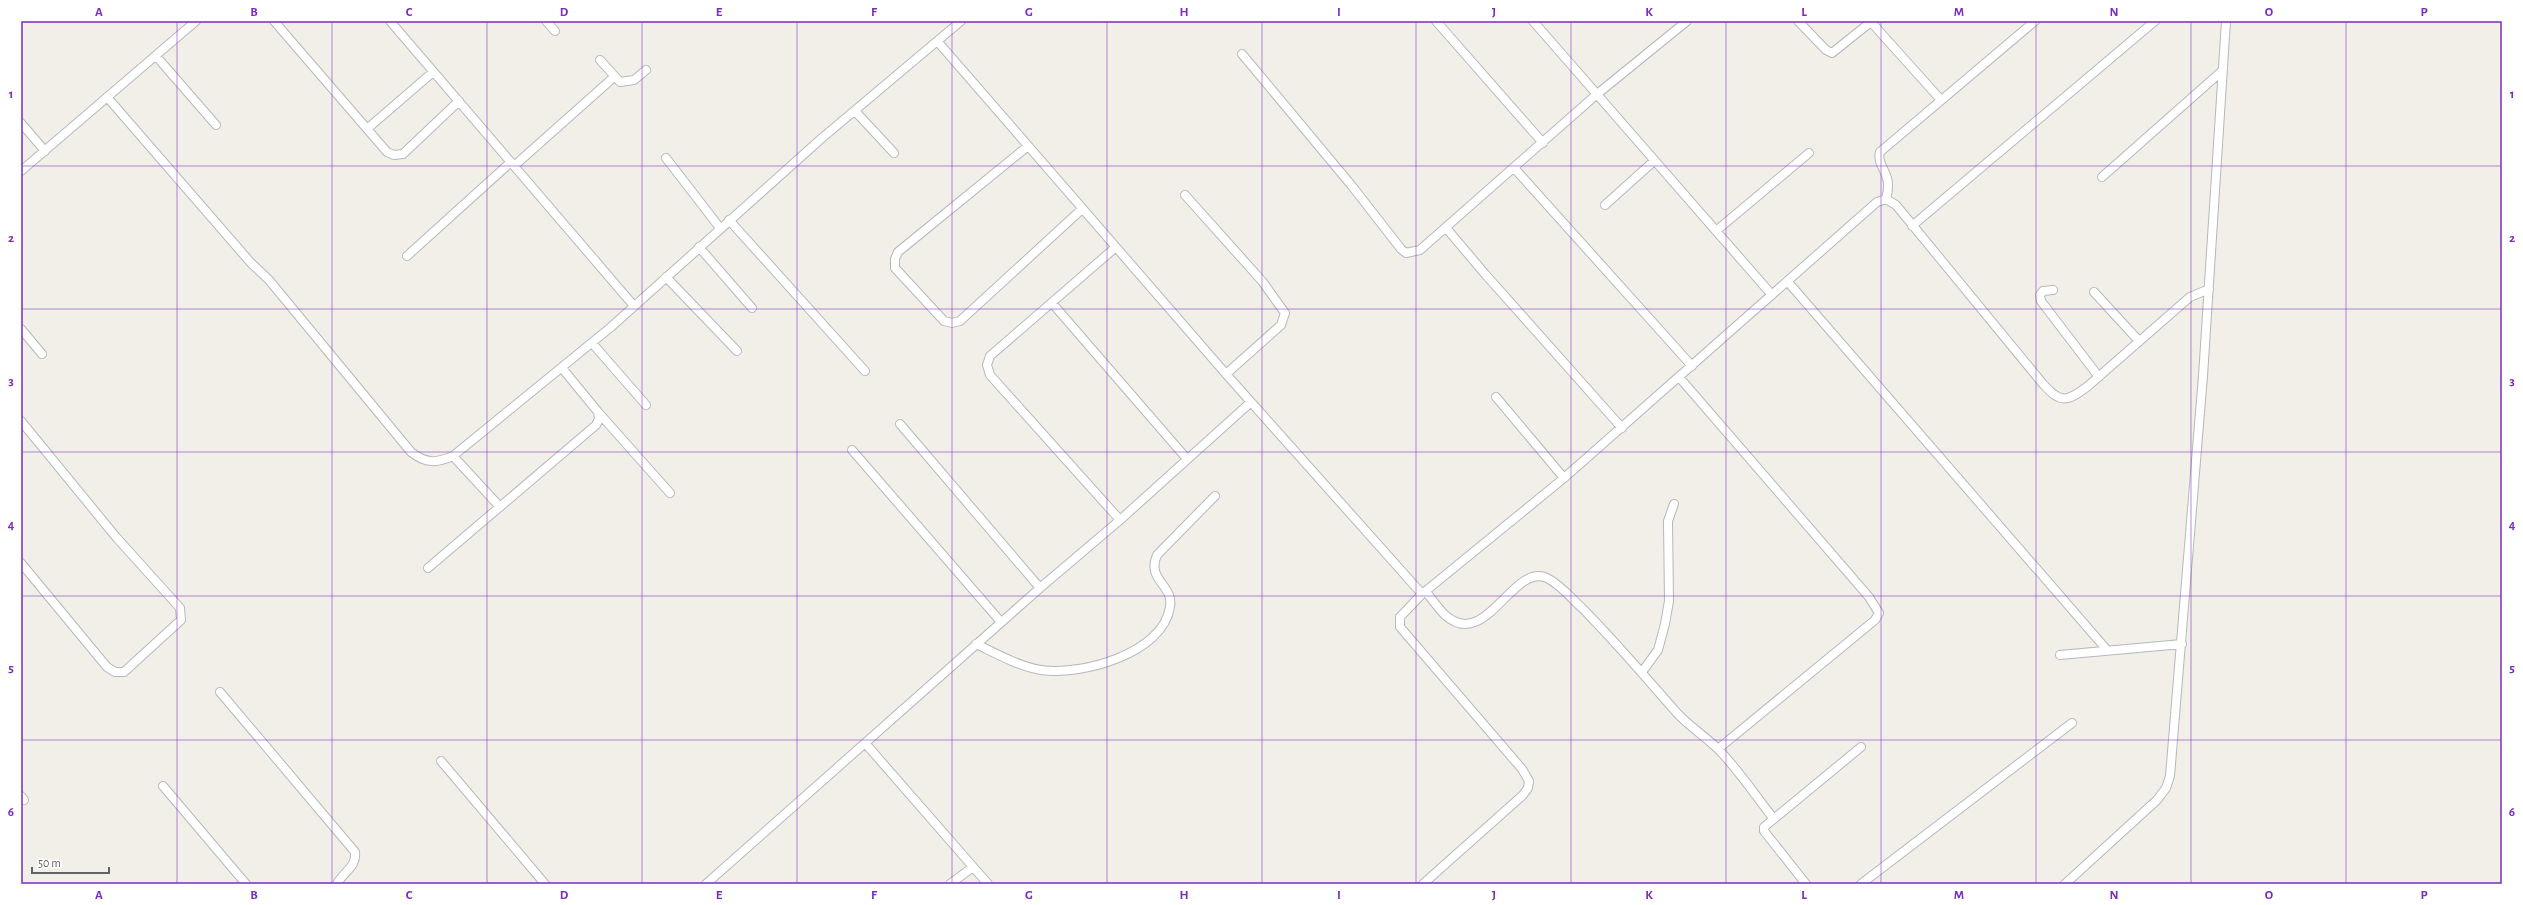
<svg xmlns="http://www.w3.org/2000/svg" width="2523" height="905" viewBox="0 0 2523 905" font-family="'Alegreya Sans',sans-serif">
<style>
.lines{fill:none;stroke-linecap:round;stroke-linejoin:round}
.minor-casing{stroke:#b5b8bc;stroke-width:10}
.minor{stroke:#fff;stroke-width:8}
.grid{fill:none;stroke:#7b2cbf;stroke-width:1;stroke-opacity:0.55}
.neatline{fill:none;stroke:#7b2cbf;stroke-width:1.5}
.grid-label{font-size:13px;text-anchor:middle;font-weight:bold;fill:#7b2cbf}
</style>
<rect width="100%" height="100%" fill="#f1efe8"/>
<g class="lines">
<g class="minor-casing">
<path id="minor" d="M 274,21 L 387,152 L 394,155 L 403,154 L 459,101
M 390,21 L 634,306
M 546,21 L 555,31
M 1436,21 L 1543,143
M 1533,21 L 1772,295
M 1798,21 L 1826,50 L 1832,53 L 1872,21
M 1871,22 L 1941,100
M 938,42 L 1226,374 L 1422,594
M 1242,54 L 1352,186 L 1401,249 L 1406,253 L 1420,250 L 1596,95 L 1687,21
M 156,56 L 216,125
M 600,60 L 620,82 L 634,80 L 646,70
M 107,97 L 251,263 L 269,280 L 411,452 C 426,464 437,463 453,456 L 611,327 L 822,138 L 961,21
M 855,111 L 894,153
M 21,123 L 45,151
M 367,129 L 433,72
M 1028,146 L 898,252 L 895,259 L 895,268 L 944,321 L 952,323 L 960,321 L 1082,209
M 666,158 L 720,228
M 514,166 L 614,77
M 1515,169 L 1692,366
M 21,171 L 196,21
M 2102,177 L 2222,71
M 1185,195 L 1262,281 L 1285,313 L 1281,325 L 1226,374
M 1886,199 C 1894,172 1876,168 1880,152 L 2035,21
M 1605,205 L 1654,161
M 729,220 L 865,371
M 1912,226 L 2155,21
M 1447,229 L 1485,274 L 1622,428
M 1716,231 L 1809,153
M 699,247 L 752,308
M 1116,247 L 990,356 L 987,365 L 990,375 L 1120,520
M 407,256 L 511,162
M 666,277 L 737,351
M 1788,282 L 2107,650
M 2053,290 L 2043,291 L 2040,295 L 2041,301 L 2099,377
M 2094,292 L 2139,341
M 1052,303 L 1187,459
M 21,329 L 42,354
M 592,343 L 646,405
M 1679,377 L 1869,597 L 1879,613 L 1875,620 L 1718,749
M 1496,397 L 1564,478
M 598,412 L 670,493
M 21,421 L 116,537 L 180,608 L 181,620 L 124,672 L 115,672 L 107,667 L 21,563
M 900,424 L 1040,588
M 852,450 L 1001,622
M 453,456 L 500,507
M 428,568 L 596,425 L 599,419 L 598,412 L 562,368
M 1426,592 C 1432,599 1438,608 1445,615 C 1486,652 1513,562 1547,578 C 1561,585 1571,598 1582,608 C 1615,641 1646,678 1677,713 C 1690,727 1705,736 1718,749 C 1738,769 1755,795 1773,818
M 976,644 C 997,654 1018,666 1041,670 C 1080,676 1163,654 1170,607 C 1174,585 1146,580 1157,555 L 1215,496
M 2060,655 L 2182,644
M 1642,672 L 1658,650 L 1665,624 L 1669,601 L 1668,521 L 1674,504
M 220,692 L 355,852 C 357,867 343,872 337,884
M 865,743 L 988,884
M 441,761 L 545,884
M 163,786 L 246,884
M 21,796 L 24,800
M 706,884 L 1040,588 L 1120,520 L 1251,402
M 950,884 L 973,867
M 1423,884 L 1523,795 L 1528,788 L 1529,781 L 1522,769 L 1400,627 L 1400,617 L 1422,594 L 1564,478 L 1877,202 L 1886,199 L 1896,205 L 2043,384 C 2061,404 2067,402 2088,386 L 2190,297 L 2209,289
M 1806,884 L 1764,831 L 1764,827 L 1861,747
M 1861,884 L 2072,723
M 2065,884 L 2157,800 L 2166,788 L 2170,776 L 2203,376 L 2226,21"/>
</g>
<use href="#minor" class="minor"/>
</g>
<path class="grid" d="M 177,21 L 177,884M 332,21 L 332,884M 487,21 L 487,884M 642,21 L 642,884M 797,21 L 797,884M 952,21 L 952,884M 1107,21 L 1107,884M 1262,21 L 1262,884M 1416,21 L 1416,884M 1571,21 L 1571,884M 1726,21 L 1726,884M 1881,21 L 1881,884M 2036,21 L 2036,884M 2191,21 L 2191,884M 2346,21 L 2346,884M 21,166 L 2502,166M 21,309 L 2502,309M 21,452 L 2502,452M 21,596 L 2502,596M 21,740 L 2502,740"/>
<rect width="2523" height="905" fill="none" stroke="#ffffff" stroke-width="44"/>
<path d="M32 867v6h77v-6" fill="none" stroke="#5f6368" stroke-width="2"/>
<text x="38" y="867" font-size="12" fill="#5f6368" stroke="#ffffff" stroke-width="3" paint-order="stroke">50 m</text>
<rect x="22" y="22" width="2479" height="861" class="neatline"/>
<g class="grid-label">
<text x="99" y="16">A</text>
<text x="254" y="16">B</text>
<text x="409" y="16">C</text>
<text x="564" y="16">D</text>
<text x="719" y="16">E</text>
<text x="874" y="16">F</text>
<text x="1029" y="16">G</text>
<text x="1184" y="16">H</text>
<text x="1339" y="16">I</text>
<text x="1494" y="16">J</text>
<text x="1649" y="16">K</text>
<text x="1804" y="16">L</text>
<text x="1959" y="16">M</text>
<text x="2114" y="16">N</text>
<text x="2269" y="16">O</text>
<text x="2424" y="16">P</text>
<text x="11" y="98">1</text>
<text x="2512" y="98">1</text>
<text x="11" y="242">2</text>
<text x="2512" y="242">2</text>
<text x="11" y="385">3</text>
<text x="2512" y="385">3</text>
<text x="11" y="529">4</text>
<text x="2512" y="529">4</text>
<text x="11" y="672">5</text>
<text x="2512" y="672">5</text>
<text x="11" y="816">6</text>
<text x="2512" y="816">6</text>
<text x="99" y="899">A</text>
<text x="254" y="899">B</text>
<text x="409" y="899">C</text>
<text x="564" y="899">D</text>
<text x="719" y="899">E</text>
<text x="874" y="899">F</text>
<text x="1029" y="899">G</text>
<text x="1184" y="899">H</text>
<text x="1339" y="899">I</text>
<text x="1494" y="899">J</text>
<text x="1649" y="899">K</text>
<text x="1804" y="899">L</text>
<text x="1959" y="899">M</text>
<text x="2114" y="899">N</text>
<text x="2269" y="899">O</text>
<text x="2424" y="899">P</text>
</g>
</svg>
